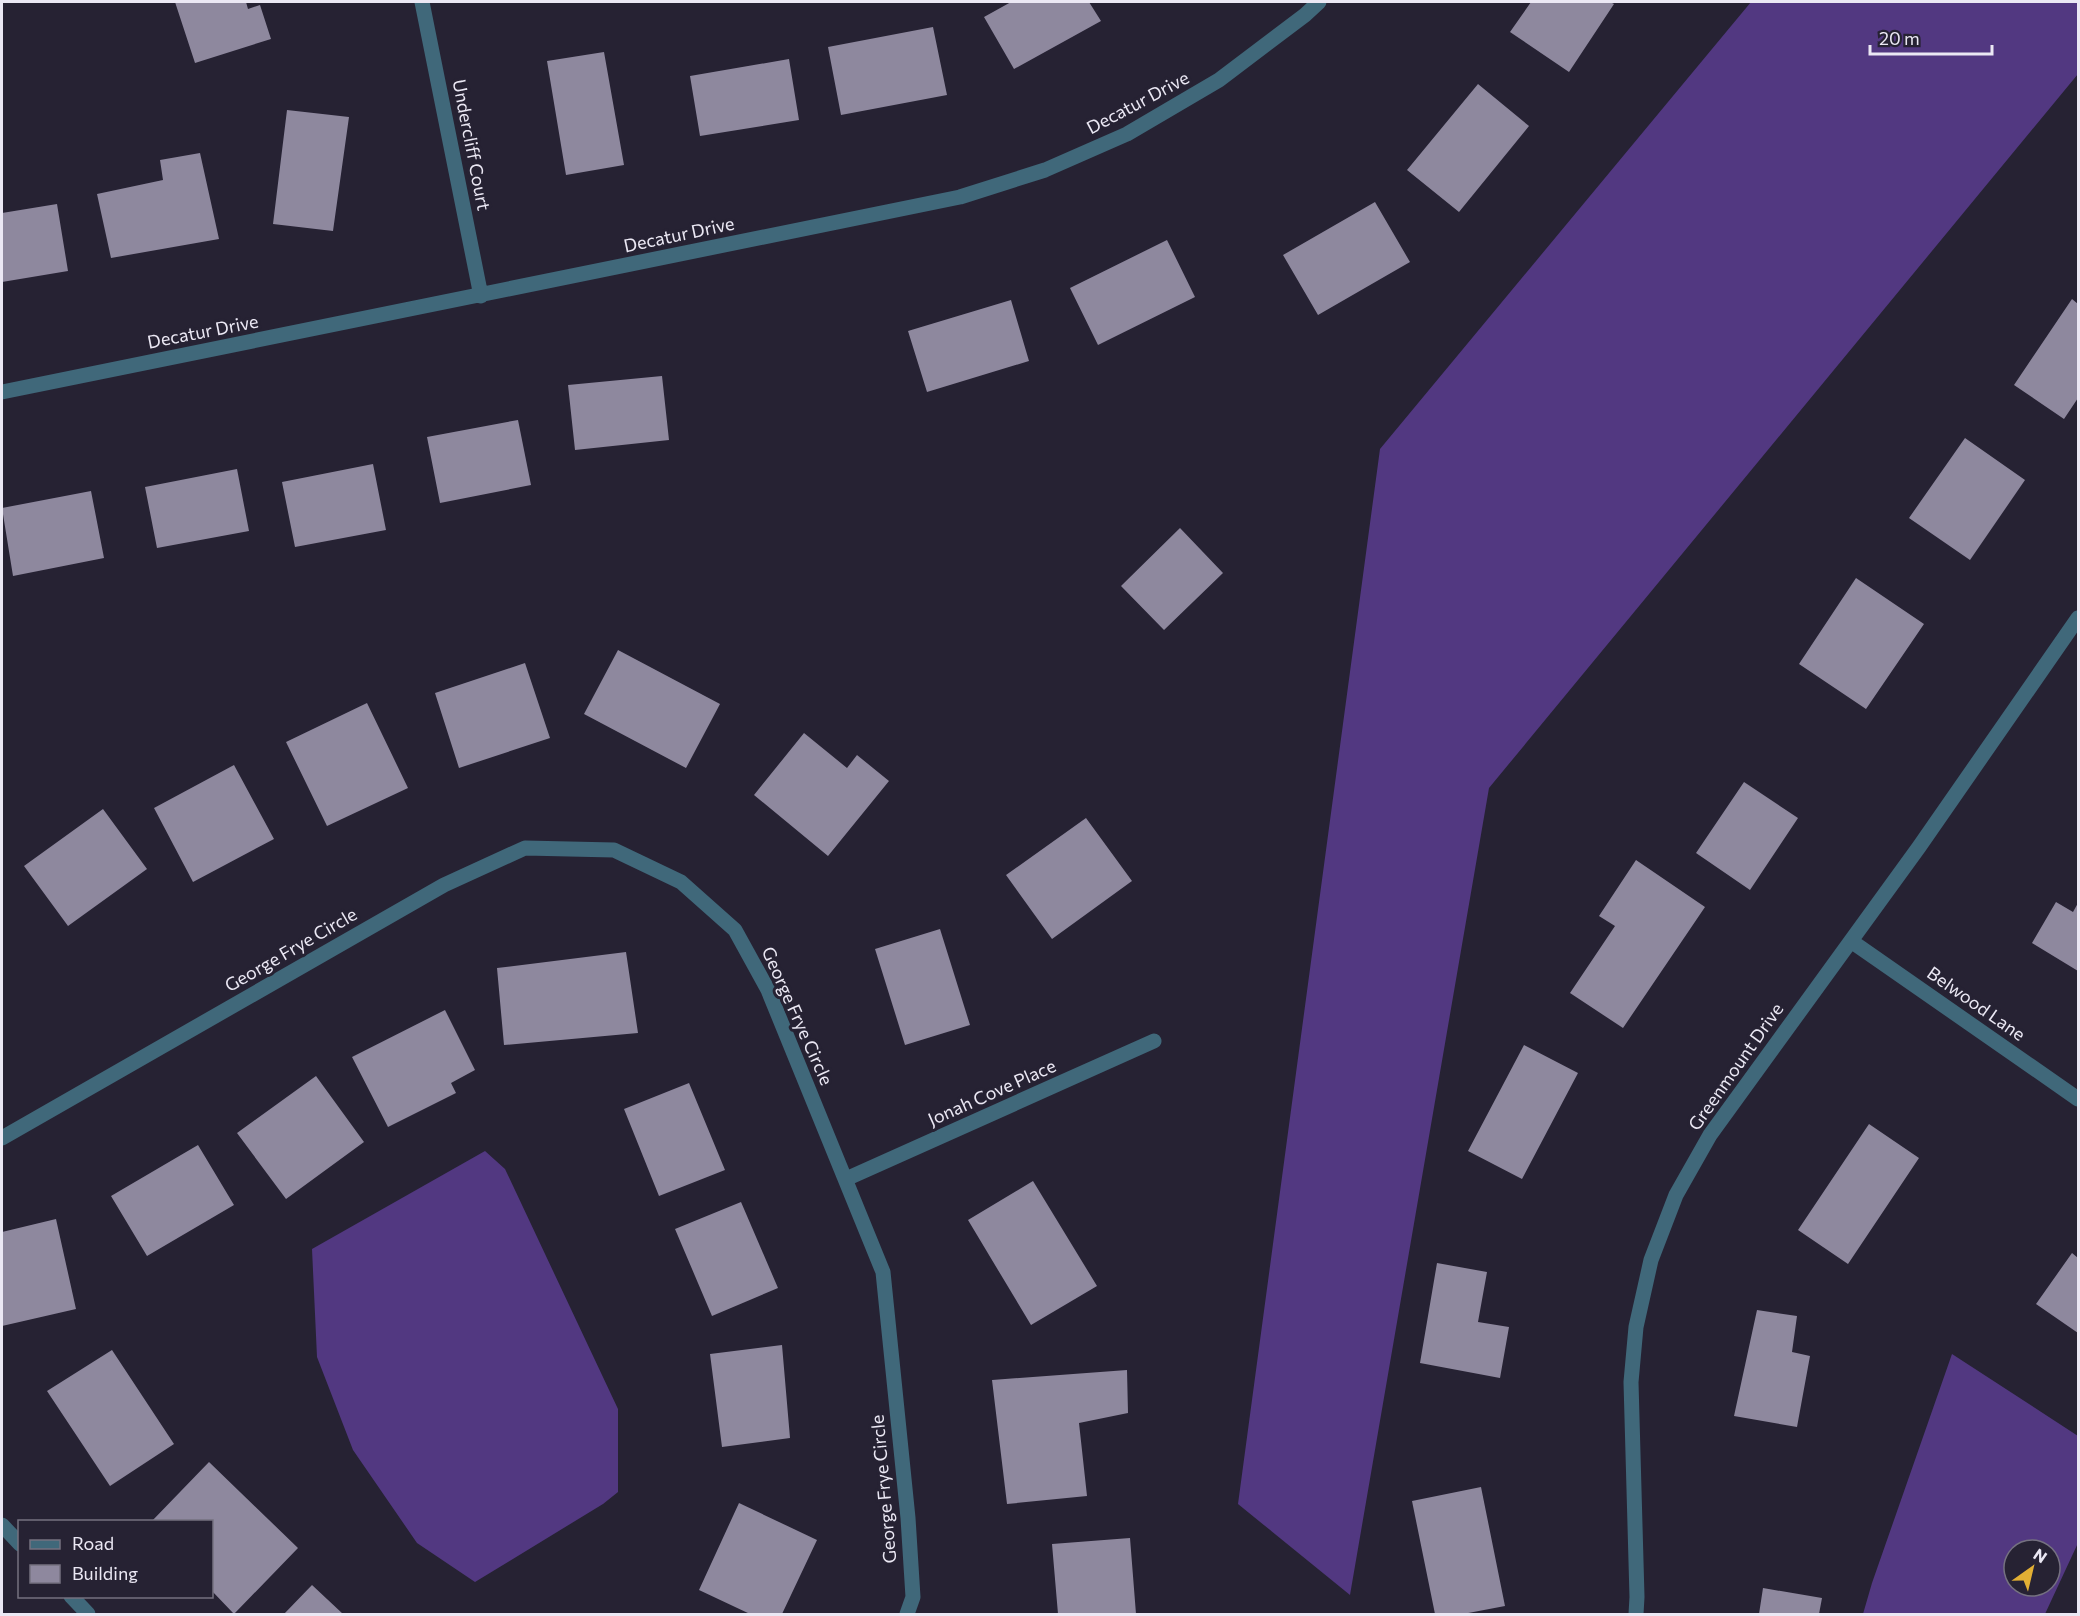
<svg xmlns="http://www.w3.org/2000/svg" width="2080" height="1616" viewBox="0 0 2080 1616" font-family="Commissioner,sans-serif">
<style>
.forest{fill:#523881;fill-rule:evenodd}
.building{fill:#8e889e}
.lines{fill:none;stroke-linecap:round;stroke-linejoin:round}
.street{stroke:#40687a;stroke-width:15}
.labels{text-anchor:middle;stroke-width:6;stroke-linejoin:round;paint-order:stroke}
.street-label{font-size:18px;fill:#ebe8f4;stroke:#262233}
</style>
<rect width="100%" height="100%" fill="#262233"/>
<path class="forest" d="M 1751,2 L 2078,2 L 2078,74 L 1489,788 L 1350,1595 L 1238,1504 L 1380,449 Z
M 485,1151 L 505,1169 L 618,1409 L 618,1492 L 603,1504 L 475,1582 L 417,1543 L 353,1450 L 317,1357 L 312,1249 Z
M 1952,1354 L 2078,1436 L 2078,1543 L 2045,1614 L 1863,1614 L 1872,1583 ZM 2014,1550 L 2050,1550 L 2050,1586 L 2014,1586 Z"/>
<path class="building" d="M 175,2 L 246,2 L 248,9 L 260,5 L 271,39 L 195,63 Z
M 1011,2 L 1089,2 L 1101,21 L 1014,69 L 984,17 Z
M 1531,2 L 1610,2 L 1614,4 L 1569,72 L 1510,32 Z
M 933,27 L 947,95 L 841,115 L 828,47 Z
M 604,52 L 624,165 L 566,175 L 547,61 Z
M 789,59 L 799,120 L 700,136 L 690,76 Z
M 1478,84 L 1529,126 L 1459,212 L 1407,170 Z
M 287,110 L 349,117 L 333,231 L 273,224 Z
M 200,153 L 219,239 L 111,258 L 97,194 L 163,180 L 160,160 Z
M 1375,202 L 1410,262 L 1318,315 L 1283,255 Z
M 57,204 L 68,271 L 2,282 L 2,213 Z
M 1167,240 L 1195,297 L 1098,345 L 1070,288 Z
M 2072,299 L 2078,304 L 2078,398 L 2064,419 L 2014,385 Z
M 1011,300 L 1029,361 L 927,392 L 908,331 Z
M 662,376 L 669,440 L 575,450 L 568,385 Z
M 518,420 L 531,485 L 440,503 L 427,437 Z
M 1965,438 L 2025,480 L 1970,560 L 1909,518 Z
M 373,464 L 386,530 L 295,547 L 282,482 Z
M 237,469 L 249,531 L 157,548 L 145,487 Z
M 91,491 L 104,558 L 13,576 L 2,508 Z
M 1180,528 L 1223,573 L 1164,630 L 1121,586 Z
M 1856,578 L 1924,624 L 1866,709 L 1799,664 Z
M 618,650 L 720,704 L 686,768 L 584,714 Z
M 525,663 L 550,738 L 459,768 L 435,693 Z
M 367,703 L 408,788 L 327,826 L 286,742 Z
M 804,733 L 847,768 L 857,755 L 889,781 L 828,856 L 754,795 Z
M 234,765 L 274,839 L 193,882 L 154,808 Z
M 1744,782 L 1798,818 L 1750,890 L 1696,853 Z
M 103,809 L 147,869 L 68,926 L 24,866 Z
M 1086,818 L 1132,881 L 1052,939 L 1006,875 Z
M 1636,860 L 1705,907 L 1623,1028 L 1570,993 L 1615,926 L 1599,916 Z
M 2056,902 L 2073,912 L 2078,903 L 2078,971 L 2032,943 Z
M 940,929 L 970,1025 L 905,1045 L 875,949 Z
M 626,952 L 638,1033 L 504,1045 L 497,968 Z
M 445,1010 L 475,1070 L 451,1083 L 456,1093 L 388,1127 L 352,1057 Z
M 1524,1045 L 1578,1073 L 1522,1179 L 1468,1151 Z
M 316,1076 L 364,1142 L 286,1199 L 237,1133 Z
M 689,1083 L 725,1170 L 659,1196 L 624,1109 Z
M 1869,1124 L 1919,1158 L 1848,1264 L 1798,1230 Z
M 198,1145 L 234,1205 L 147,1256 L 111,1196 Z
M 1033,1181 L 1097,1286 L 1031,1325 L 968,1220 Z
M 741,1202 L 778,1288 L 712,1316 L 675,1229 Z
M 56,1219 L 76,1309 L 2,1326 L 2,1232 Z
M 2072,1253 L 2078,1258 L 2078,1333 L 2036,1304 Z
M 1437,1263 L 1487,1272 L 1478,1322 L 1509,1327 L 1500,1378 L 1420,1363 Z
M 1757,1310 L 1797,1316 L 1792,1352 L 1810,1356 L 1797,1427 L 1734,1416 Z
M 782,1345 L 790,1438 L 722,1447 L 710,1354 Z
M 112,1350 L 174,1444 L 110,1486 L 47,1391 Z
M 1127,1370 L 1128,1413 L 1079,1423 L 1087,1496 L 1007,1504 L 992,1380 Z
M 209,1462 L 298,1548 L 234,1614 L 212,1591 L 212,1522 L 151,1522 Z
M 1481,1487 L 1505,1606 L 1463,1614 L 1435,1614 L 1412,1501 Z
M 739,1503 L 817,1540 L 782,1614 L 750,1614 L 699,1590 Z
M 1130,1538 L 1136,1614 L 1058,1614 L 1052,1544 Z
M 312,1585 L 343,1614 L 284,1614 Z
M 1763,1588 L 1822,1598 L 1819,1614 L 1759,1614 Z"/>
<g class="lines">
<path class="street" d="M 422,2 L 481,296
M 2,392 L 960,197 L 1045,170 L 1127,134 L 1219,80 L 1305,15 L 1319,2
M 1851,941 L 2078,1099
M 2,1138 L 444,885 L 525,848 L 614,850 L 681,882 L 735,930 L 768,990 L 883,1272 L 908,1518 L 913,1597 L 907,1614
M 846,1179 L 1154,1041
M 2,1525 L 20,1544
M 71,1596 L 88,1614
M 1636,1614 L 1637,1597 L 1631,1382 L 1636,1327 L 1651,1260 L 1676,1195 L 1710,1135 L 1919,847 L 2078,618"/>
</g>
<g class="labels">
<g class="street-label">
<text transform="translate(1138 103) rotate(-28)" y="6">Decatur Drive</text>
<text transform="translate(471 145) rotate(79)" y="6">Undercliff Court</text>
<text transform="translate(679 235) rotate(-12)" y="6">Decatur Drive</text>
<text transform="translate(203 332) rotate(-11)" y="6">Decatur Drive</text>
<text transform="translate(291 950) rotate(-30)" y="6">George Frye Circle</text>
<text transform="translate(1976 1004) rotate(35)" y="6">Belwood Lane</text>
<text transform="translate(797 1016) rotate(66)" y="6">George Frye Circle</text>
<text transform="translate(1736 1067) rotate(-55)" y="6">Greenmount Drive</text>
<text transform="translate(992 1093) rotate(-24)" y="6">Jonah Cove Place</text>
<text transform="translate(884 1489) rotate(-95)" y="6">George Frye Circle</text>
</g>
</g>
<rect width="2080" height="1616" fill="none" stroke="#ebe8f4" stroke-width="6"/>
<rect x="18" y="1520" width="195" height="78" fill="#262233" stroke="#757180" stroke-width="1.5"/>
<rect x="30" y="1540" width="30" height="9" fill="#40687a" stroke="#757180" stroke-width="1.5"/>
<text x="72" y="1550" font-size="18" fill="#ebe8f4">Road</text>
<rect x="30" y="1565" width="30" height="18" fill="#8e889e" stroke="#757180" stroke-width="1.5"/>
<text x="72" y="1580" font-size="18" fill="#ebe8f4">Building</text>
<g transform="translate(2032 1568) rotate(34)"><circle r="28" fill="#262233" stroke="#757180" stroke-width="1.5"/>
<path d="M0-4.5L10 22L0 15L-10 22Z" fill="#e2af34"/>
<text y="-9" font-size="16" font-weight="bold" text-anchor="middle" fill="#ebe8f4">N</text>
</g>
<path d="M1870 45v9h122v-9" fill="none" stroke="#ebe8f4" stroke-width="3"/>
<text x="1879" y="45" font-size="18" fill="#ebe8f4" stroke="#262233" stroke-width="4.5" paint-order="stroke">20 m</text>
</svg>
